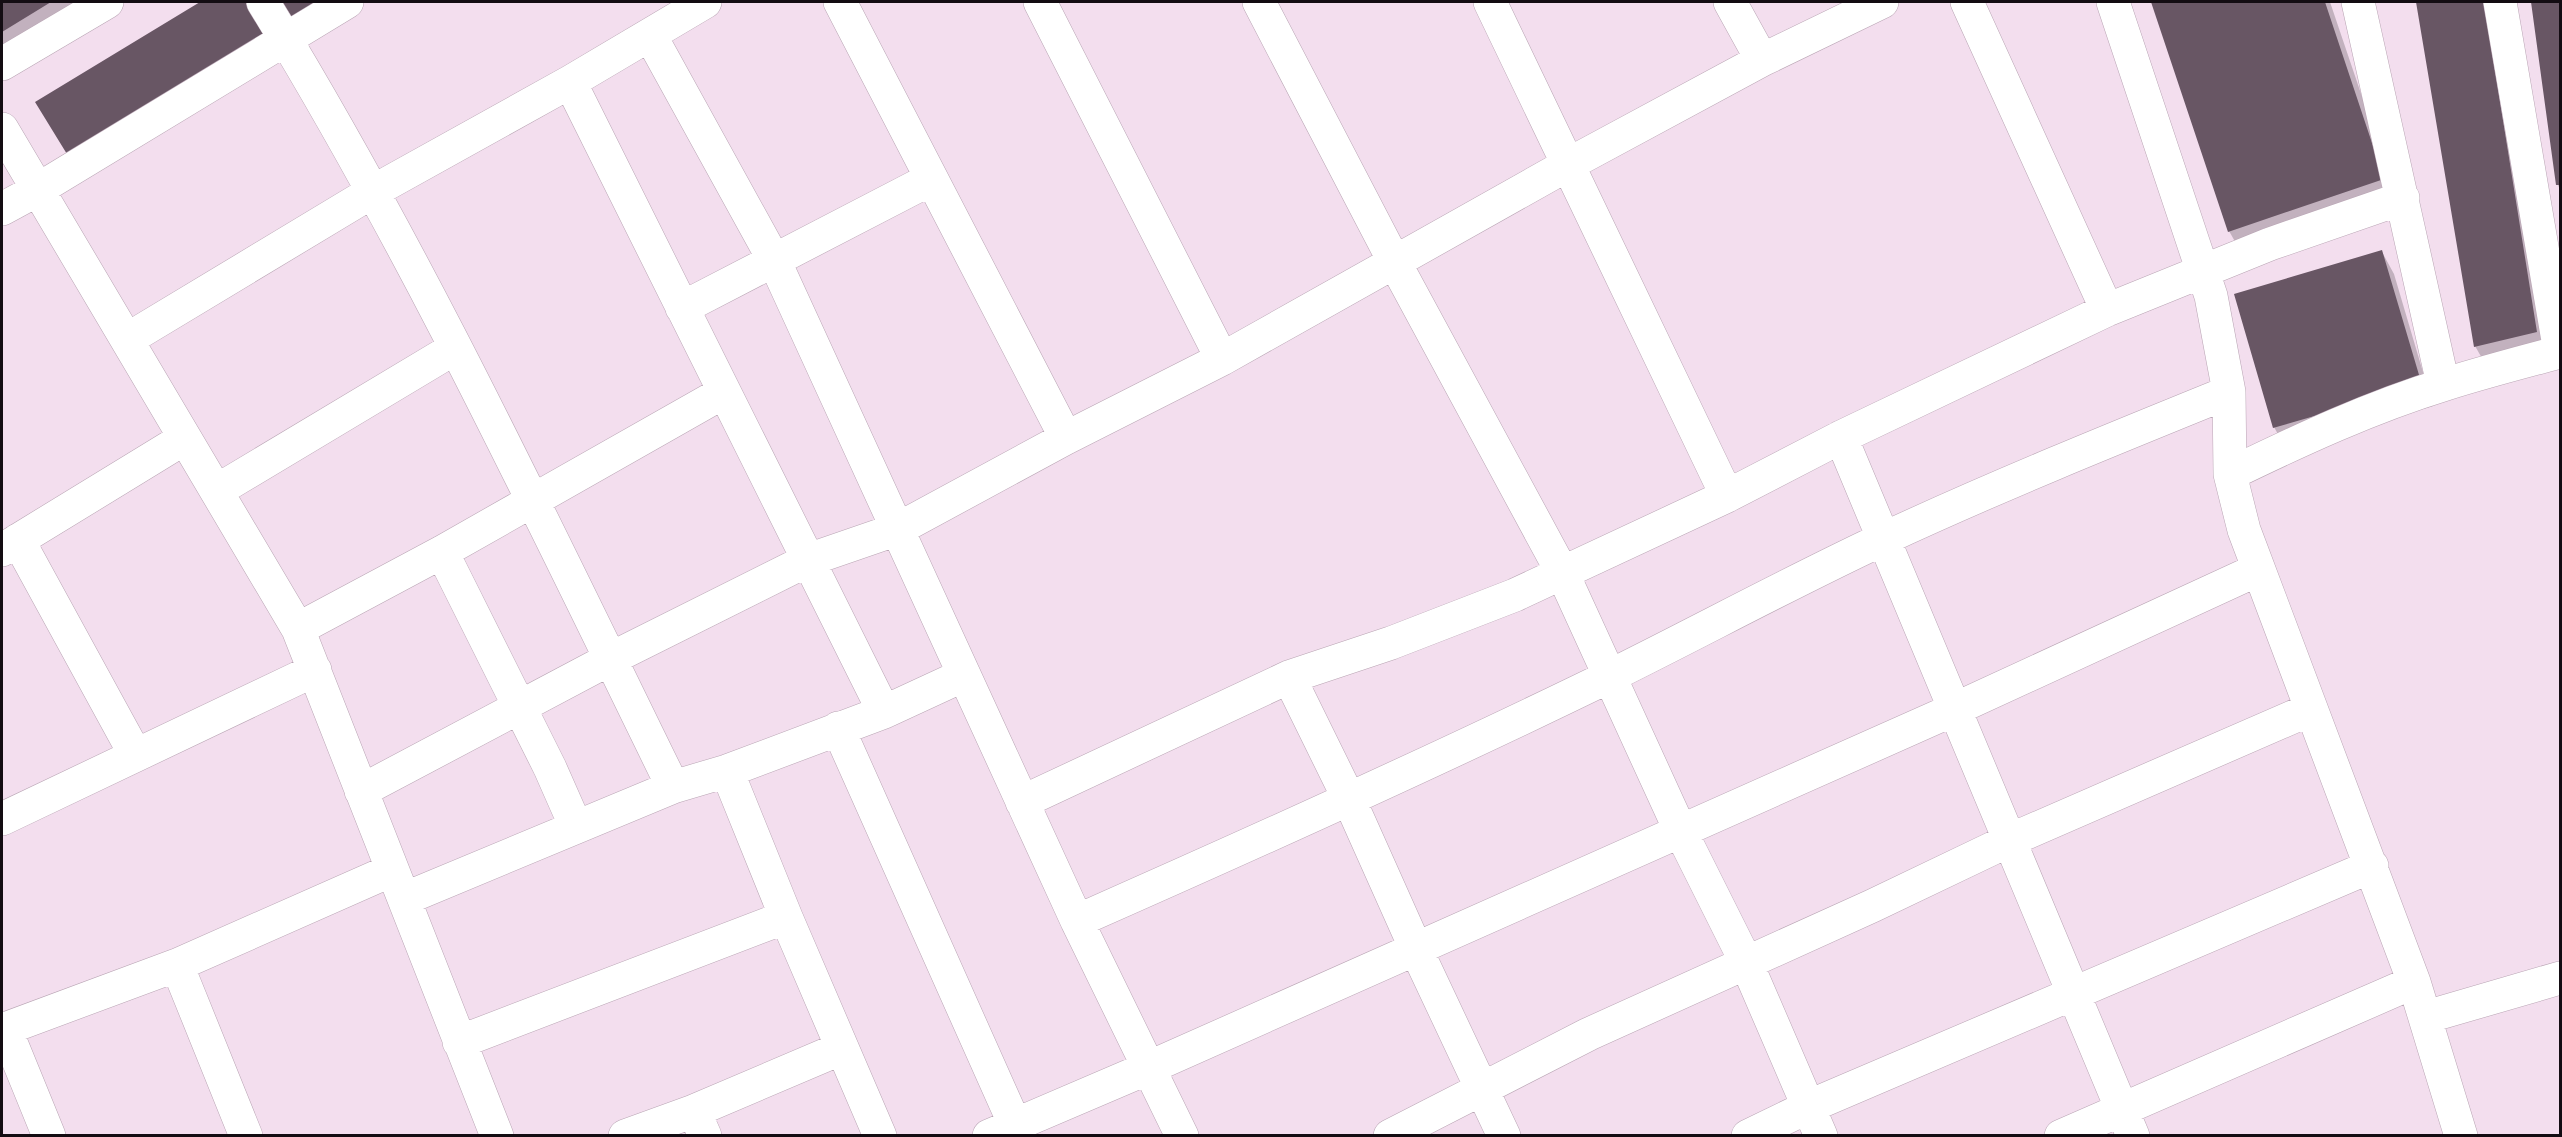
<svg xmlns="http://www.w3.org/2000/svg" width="2562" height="1137" viewBox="0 0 2562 1137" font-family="'Archivo Narrow',sans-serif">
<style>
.shadow{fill:#0003}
.building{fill:#685664}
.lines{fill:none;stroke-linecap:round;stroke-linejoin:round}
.street-casing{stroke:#b9a5b4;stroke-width:34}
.street{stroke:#fff;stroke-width:33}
</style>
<rect width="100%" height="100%" fill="#f3deee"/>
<path class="shadow" d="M 2,2 L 83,2 L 2,52 Z
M 203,2 L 254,2 L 37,102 Z
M 2153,2 L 2330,2 L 2399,206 L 2245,259 L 2229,231 Z
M 2418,2 L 2494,2 L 2552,359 L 2491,374 L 2475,346 Z
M 2533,2 L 2560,2 L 2560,190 L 2558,185 Z
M 2382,252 L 2394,274 L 2433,406 L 2286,449 L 2274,427 Z"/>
<path class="building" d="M 2,2 L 51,2 L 2,32 Z
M 200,2 L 256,2 L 275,34 L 70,159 L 35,102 Z
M 282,2 L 320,2 L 293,19 Z
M 2151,2 L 2325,2 L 2384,179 L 2228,232 Z
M 2416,2 L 2484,2 L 2537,332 L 2474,347 Z
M 2531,2 L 2560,2 L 2560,185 L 2556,185 Z
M 2382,250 L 2422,385 L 2273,428 L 2234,294 Z"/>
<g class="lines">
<g class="street-casing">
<path id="street" d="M 263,2 C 417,253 543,522 673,787
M 840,2 L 1066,438
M 1040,2 L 1222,359
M 1259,2 L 1395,263 L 1562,572 L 1680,830 L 1746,962 L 1821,1136
M 1490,2 L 1727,496
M 1730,2 L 1762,60
M 1967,2 L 2107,310
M 2113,2 L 2211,296 L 2229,392 L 2230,474 L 2244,530 L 2414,982 L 2461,1136
M 2358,2 L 2443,384
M 2500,2 L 2560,352
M 650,35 L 774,260 L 1077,921 L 1182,1136
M 2,64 L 107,2
M 570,82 L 884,712
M 2,129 L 298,629 L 497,1136
M 2,209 L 37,190 L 347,2
M 682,308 L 931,179
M 128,339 L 372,192 L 570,82 L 705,2
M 1841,437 L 2133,1136
M 2230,474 C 2300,440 2371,407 2446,384 C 2484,372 2522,362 2560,352
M 218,490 L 455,348
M 18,540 L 135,754
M 2,550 L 185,438
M 442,552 L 550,768 L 576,827
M 298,629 L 442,552 L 724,392
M 1289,677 L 1349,799 L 1416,949 L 1504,1136
M 838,728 L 1020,1136
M 727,771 L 786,917 L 880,1136
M 361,791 L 610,659 L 808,560 L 898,529 L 1066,438 L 1222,359 L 1569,164 L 1762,60 L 1882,2
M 1022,802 L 1289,677 L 1391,643 L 1515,595 L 1727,496 L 1841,437 L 2107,310 L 2270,244 L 2403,198
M 2,819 L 315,670
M 404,899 L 673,787 L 727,771 L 884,712 L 964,675
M 1077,921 C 1256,842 1434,762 1610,676 C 1701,631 1791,582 1883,539 C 1997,486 2113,439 2229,392
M 177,965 L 246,1136
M 2426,1017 L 2560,978
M 5,1028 L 49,1136
M 2,1030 L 177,965 L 392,870
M 459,1042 L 786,917
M 694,1111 L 705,1136
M 625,1136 L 694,1111 L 842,1048
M 989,1136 L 1148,1068 L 1955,709 L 2257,570
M 1390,1136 L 1589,1034 L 1872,906 L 2010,840 L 2311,709
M 1748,1136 L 1810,1106 L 2372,866
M 2061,1136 L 2414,982"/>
</g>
<use href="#street" class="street"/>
</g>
<rect width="2562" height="1137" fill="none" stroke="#130c12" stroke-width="6"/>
</svg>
